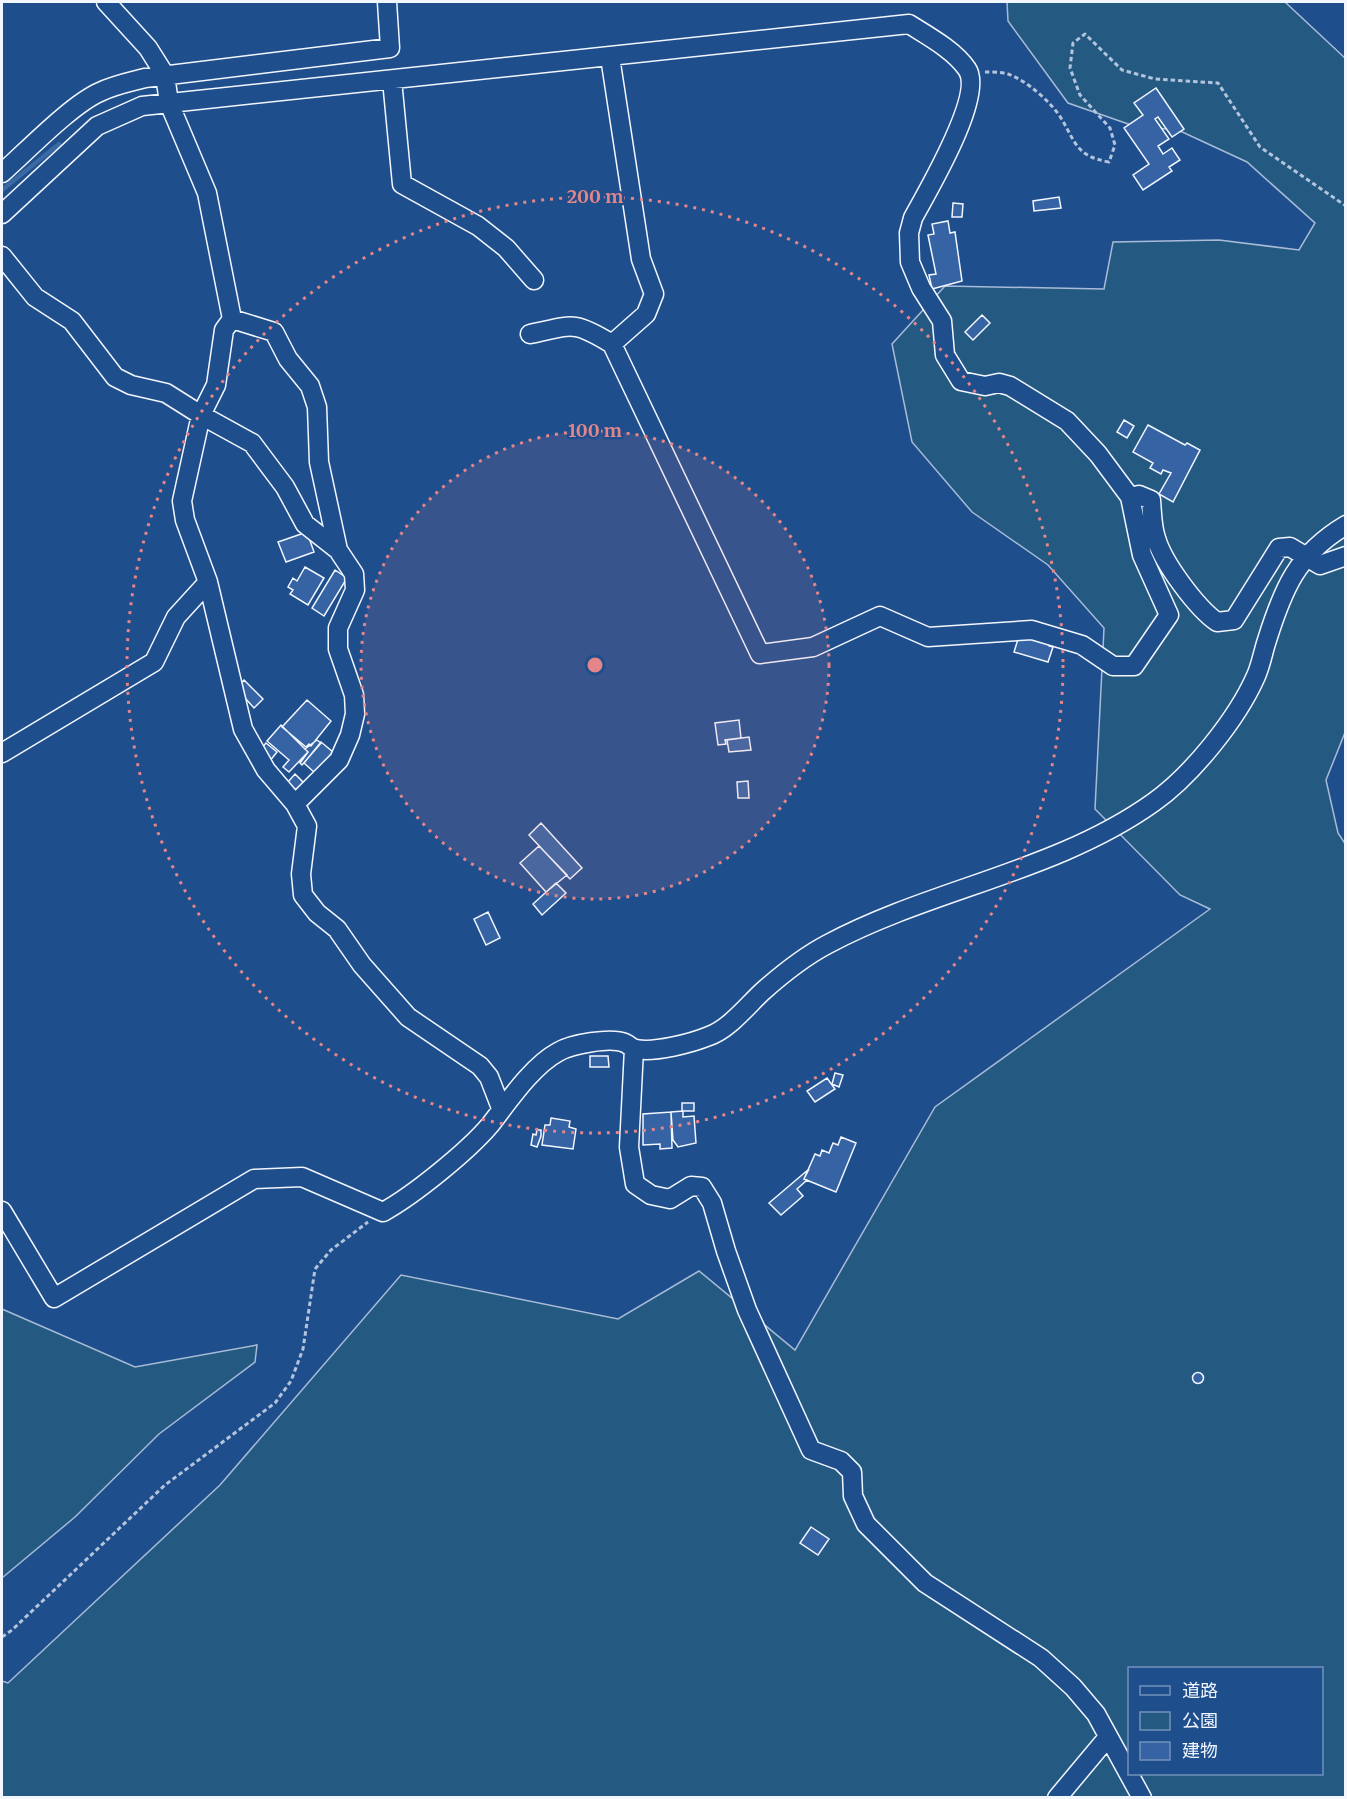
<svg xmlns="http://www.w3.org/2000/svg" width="1347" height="1799" viewBox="0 0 1347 1799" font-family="Merriweather,'Noto Sans JP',serif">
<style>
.green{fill:#245a82;stroke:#a8bbd7;stroke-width:1.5;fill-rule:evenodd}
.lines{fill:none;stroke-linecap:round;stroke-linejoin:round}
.stream{stroke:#3b69a3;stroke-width:4.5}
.building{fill:#3563a3;stroke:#f2f6ff;stroke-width:1.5}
.minor-casing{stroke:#f2f6ff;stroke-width:21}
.path{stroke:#b3c4dc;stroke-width:3;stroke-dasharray:4.5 3;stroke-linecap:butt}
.minor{stroke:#1f4e8c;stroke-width:18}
.ring{fill:none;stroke:#e38589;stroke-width:3;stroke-dasharray:3 6}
.centre{fill:#e38589;stroke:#1f4e8c;stroke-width:3}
.ring-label{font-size:18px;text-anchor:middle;font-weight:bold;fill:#e38589;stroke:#1f4e8c;stroke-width:4.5;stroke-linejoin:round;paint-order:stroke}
</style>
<rect width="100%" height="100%" fill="#1f4e8c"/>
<path class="green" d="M 1007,2 L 1285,2 L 1346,59 L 1346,730 L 1326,780 L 1338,833 L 1346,845 L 1345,1797 L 2,1797 L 2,1681 L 8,1683 L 220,1485 L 401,1275 L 618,1319 L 699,1271 L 795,1350 L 935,1107 L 1210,909 L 1180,895 L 1095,809 L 1104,628 L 1048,565 L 972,512 L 912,442 L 892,344 L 945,286 L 1104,289 L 1113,242 L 1219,240 L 1299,250 L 1315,223 L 1247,162 L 1178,130 L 1134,126 L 1068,103 L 1008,21 ZM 1130,1668 L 1322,1668 L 1322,1774 L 1130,1774 Z
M 2,1309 L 135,1367 L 257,1345 L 255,1362 L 159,1434 L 75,1517 L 2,1578 Z"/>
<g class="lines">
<path class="stream" d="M 2,190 L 59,144"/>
</g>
<path class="building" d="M 1156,88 L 1184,129 L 1172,137 L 1158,117 L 1155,119 L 1169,139 L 1158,146 L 1163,154 L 1172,148 L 1180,160 L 1169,167 L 1172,171 L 1143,190 L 1133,175 L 1149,164 L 1124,128 L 1143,115 L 1134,103 Z
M 1059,197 L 1061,208 L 1034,211 L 1033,201 Z
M 953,203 L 963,204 L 962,217 L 952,217 Z
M 948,221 L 950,233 L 955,232 L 962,281 L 932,289 L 929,275 L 936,274 L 928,235 L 934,234 L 932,224 Z
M 982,315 L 990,323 L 973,340 L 965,332 Z
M 1124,420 L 1134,426 L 1127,438 L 1117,432 Z
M 1148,425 L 1185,445 L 1187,443 L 1200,450 L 1173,502 L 1159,494 L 1171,473 L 1163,470 L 1161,474 L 1150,468 L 1153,463 L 1133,452 Z
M 307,532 L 314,552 L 286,562 L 278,542 Z
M 305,567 L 324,578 L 308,605 L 290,594 L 293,590 L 288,587 L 293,578 L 297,581 Z
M 335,570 L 347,578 L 324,616 L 312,608 Z
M 1019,636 L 1049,643 L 1049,646 L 1053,647 L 1048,662 L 1014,652 Z
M 244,680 L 263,699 L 254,708 L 236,688 Z
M 307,700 L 331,721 L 311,746 L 309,744 L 306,747 L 282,727 Z
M 739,720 L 741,738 L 725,740 L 726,744 L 718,745 L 715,723 Z
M 281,725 L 308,752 L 289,772 L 283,767 L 289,760 L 267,741 Z
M 749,737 L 751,750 L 729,752 L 727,740 Z
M 317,740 L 321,743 L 302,765 L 300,763 L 308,752 L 305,749 Z
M 321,742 L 333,752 L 315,773 L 304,763 Z
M 266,743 L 277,752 L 269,762 L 258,752 Z
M 295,774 L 305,784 L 297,792 L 287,783 Z
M 748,781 L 749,798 L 738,798 L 737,782 Z
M 541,823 L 582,868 L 570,879 L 529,835 Z
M 539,846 L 567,875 L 546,892 L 520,863 Z
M 556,883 L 566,893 L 542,915 L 533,904 Z
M 488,912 L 500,938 L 486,945 L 474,919 Z
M 590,1056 L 608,1056 L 609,1067 L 590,1067 Z
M 835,1073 L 843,1075 L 839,1087 L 832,1084 Z
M 827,1078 L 835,1089 L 815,1102 L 807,1091 Z
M 682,1103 L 694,1103 L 694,1111 L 682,1111 Z
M 683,1111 L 683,1117 L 694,1116 L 696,1143 L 678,1147 L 673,1140 L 671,1112 Z
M 671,1112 L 672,1148 L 660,1149 L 660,1144 L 643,1145 L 643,1114 Z
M 551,1118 L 570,1121 L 569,1127 L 576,1129 L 573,1149 L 542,1145 L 545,1125 L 550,1125 Z
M 537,1130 L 541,1130 L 541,1136 L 537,1147 L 531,1145 L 533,1134 L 536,1135 Z
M 841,1137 L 856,1143 L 836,1192 L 804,1179 L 815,1154 L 820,1156 L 822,1150 L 829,1153 L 833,1143 L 838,1145 Z
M 809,1169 L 804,1179 L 807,1180 L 797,1189 L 803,1196 L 781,1215 L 769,1203 Z
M1192.5 1378a5.5 5.5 0 1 1 11 0a5.5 5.5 0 1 1-11 0Z
M 811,1527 L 829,1539 L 818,1555 L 800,1543 Z"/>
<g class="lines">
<g class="minor-casing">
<path id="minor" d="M 106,2 L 148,48 L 165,75 L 169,103 L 207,193 L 232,319 L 274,332 L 288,359 L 310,386 L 317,407 L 319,462 L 338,550 L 354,574 L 355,590 L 338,628 L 338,649 L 354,695 L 355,714 L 350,735 L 339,760 L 295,804
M 610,57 L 641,259 L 654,294 L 646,314 L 612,344
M 392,80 L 402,184 L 478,226 L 506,248 L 534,280
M 2,173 C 27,151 72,104 100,92 C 114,85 130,82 145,78 L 390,48 L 387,2
M 2,214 L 97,126 L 142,106 L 909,24 C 928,36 954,50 967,69 C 985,95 927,192 913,218 L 909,233 L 910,262 L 921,288 L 942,321 L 945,355 L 961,381 L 985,386 L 999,383 L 1010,386 L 1067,421 L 1098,454 L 1130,497 L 1142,555 L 1169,615 L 1134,666 L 1113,666 L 1082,645 L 1032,630 L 928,637 L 880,616 L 813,647 L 760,654 L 612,344 C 573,320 573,325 530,334
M 2,256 L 35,297 L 72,321 L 115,377 L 131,385 L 166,393 L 201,415 L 252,443 L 285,487 L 305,524 L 338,550
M 1130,497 L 1139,495 L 1151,500 C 1152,512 1152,527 1156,538 C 1163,563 1197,608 1217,622 L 1234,620 L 1279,548 L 1290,547 L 1320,565 L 1346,556
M 208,582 L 185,520 L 182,501 L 201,415 L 216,385 L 224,330 L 232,319
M 2,753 L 154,662 L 176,617 L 208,582 L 243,729 L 266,770 L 295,804 L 307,826 L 301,874 L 303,895 L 317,913 L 337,929 L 362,965 L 408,1017 L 480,1066 L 489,1077 L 501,1108
M 634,1049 L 629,1147 L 635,1184 L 651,1195 L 670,1199 L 691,1186 L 702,1187 L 712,1203 L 726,1251 L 747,1310 L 811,1450 L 841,1461 L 852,1472 L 853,1496 L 866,1524 L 925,1583 L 1041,1658 L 1073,1687 L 1096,1714 L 1142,1798
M 2,1211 L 54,1298 L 254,1179 L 302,1177 L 383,1212 C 414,1195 468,1151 490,1125 C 508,1102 532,1066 558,1052 C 571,1044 611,1037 625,1043 C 630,1045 630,1048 636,1049 C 654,1053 692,1043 709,1036 C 729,1029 747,1006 762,992 C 781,975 805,956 828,944 C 933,888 1056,872 1154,802 C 1192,775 1237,719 1256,676 C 1261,665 1263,652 1267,640 C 1283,589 1297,554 1346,525
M 1057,1798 L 1108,1737"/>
</g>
<path class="path" d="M 985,72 C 992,72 1001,72 1008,74 C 1026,80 1051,102 1061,118 C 1076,143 1076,156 1109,162 L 1115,145 L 1110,128 L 1080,95 L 1070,68 L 1073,43 L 1085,34 L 1122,70 L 1155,79 L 1218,83 L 1260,147 L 1346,206
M 2,1637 L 12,1630 L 165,1485 L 275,1403 L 291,1381 L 303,1349 L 315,1269 L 331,1250 L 368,1222"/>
<use href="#minor" class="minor"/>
</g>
<circle cx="595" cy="665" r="234" fill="#e38589" fill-opacity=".12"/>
<g class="ring">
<circle cx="595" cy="665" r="234"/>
<circle cx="595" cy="665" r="468"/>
</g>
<circle cx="595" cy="665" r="9" class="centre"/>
<g class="ring-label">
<text x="595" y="203">200 m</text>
<text x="595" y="437">100 m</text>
</g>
<rect width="1347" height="1799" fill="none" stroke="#f2f6ff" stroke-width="6"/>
<rect x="1128" y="1667" width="195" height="108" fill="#1f4e8c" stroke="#7391ba" stroke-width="1.5"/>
<rect x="1140" y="1686" width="30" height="9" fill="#1f4e8c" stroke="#7391ba" stroke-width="1.5"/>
<text x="1182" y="1697" font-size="18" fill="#f2f6ff">道路</text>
<rect x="1140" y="1712" width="30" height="18" fill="#245a82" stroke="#7391ba" stroke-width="1.5"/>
<text x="1182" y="1727" font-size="18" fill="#f2f6ff">公園</text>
<rect x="1140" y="1742" width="30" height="18" fill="#3563a3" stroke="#7391ba" stroke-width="1.5"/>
<text x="1182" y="1757" font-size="18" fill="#f2f6ff">建物</text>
</svg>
